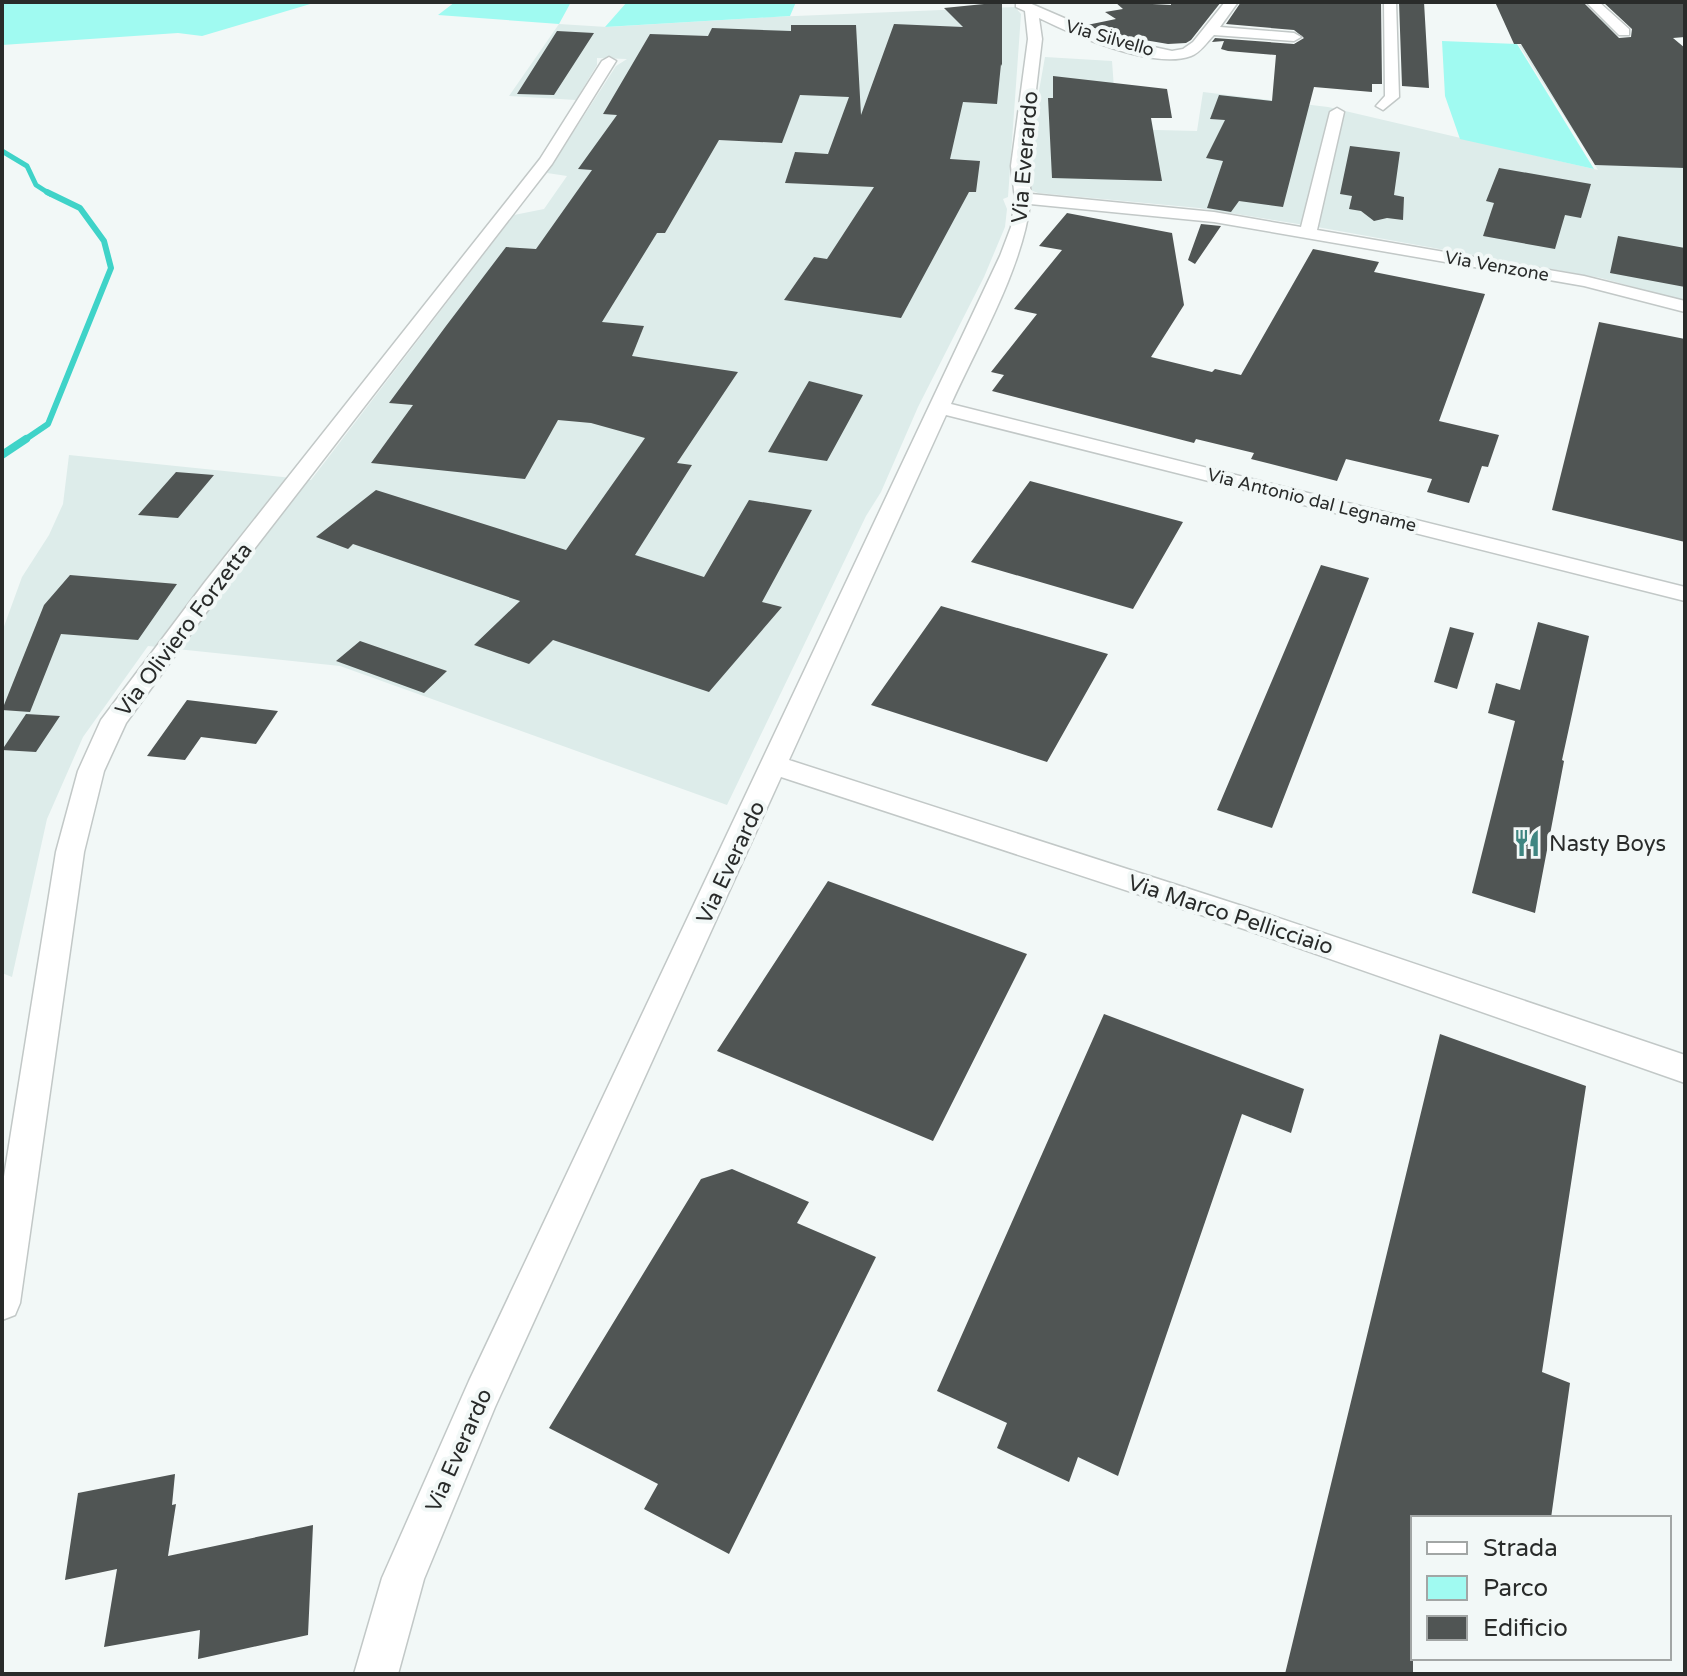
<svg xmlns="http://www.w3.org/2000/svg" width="1687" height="1676" viewBox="0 0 1687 1676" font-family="'Varela Round',sans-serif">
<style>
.built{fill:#ddecea}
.green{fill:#a0faf1}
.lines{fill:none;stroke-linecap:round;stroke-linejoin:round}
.stream-far2{stroke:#3fd3c8;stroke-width:5}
.stream-far1{stroke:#3fd3c8;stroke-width:6}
.stream{stroke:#3fd3c8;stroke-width:8}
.building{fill:#505554}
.minor-casing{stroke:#c2c8c7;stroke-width:3}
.minor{fill:#fff;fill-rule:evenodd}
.labels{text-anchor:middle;stroke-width:8;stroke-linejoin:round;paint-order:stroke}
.far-street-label{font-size:18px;fill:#292b2a;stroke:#f2f8f7}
.street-label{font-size:22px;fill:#292b2a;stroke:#f2f8f7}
.poi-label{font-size:22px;fill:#292b2a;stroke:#f2f8f7;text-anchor:start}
</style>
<rect width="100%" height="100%" fill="#f2f8f7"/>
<path class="built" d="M 1015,7 L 1021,14 L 1008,197 L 1003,199 L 1007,209 L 1005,227 L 984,277 L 918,407 L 881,492 L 866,516 L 727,805 L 340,666 L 148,646 L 83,737 L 47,819 L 12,977 L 2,973 L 2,632 L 22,577 L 49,535 L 63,504 L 69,455 L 311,480 L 514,215 L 544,209 L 567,176 L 547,173 L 616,66 L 627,59 L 597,58 L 597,65 L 576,100 L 509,96 L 559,24 L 607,27 L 771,17 Z
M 1602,19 L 1638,60 L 1685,51 L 1685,301 L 1601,278 L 1317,227 L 1199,208 L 1038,193 L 1030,190 L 1029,147 L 1045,57 L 1112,61 L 1117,129 L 1197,131 L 1203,92 L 1328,107 L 1598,170 L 1519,45 L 1555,44 L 1542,21 Z"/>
<path class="green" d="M 2,2 L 317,2 L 202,36 L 178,33 L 2,45 Z
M 455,2 L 571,2 L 559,24 L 438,15 Z
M 627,2 L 796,2 L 790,16 L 605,27 Z
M 1442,41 L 1517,44 L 1594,169 L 1460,139 L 1445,96 Z"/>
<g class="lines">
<path class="stream-far2" d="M 2,151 L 27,166 L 36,185 L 50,194"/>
<path class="stream-far1" d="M 23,441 L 48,424 L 111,268 L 104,241 L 80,208 L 47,192"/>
<path class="stream" d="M 2,455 L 26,439"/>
</g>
<path class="building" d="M 1115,2 L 1171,5 L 1171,2 L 1221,2 L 1191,40 L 1186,43 L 1168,44 L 1109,34 L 1087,25 L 1116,19 L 1105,12 L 1123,9 Z
M 1241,2 L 1381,2 L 1382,84 L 1372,84 L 1372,92 L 1314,87 L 1283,207 L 1239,201 L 1231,212 L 1207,208 L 1223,161 L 1206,158 L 1225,120 L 1210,119 L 1219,95 L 1272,101 L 1276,55 L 1228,51 L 1221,49 L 1224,41 L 1212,42 L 1215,38 L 1294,44 L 1304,38 L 1294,30 L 1226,24 Z
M 1399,2 L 1424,2 L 1429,88 L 1402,86 Z
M 1495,2 L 1583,2 L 1619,38 L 1631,37 L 1632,29 L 1603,2 L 1685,2 L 1685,37 L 1673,38 L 1685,48 L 1685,168 L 1595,165 L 1521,44 L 1514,44 Z
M 984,4 L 1002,4 L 1002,66 L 1001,64 L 997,104 L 963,102 L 950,159 L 980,161 L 976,192 L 969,192 L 901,318 L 784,300 L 814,257 L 827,259 L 874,187 L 785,183 L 795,152 L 828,154 L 849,97 L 800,95 L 782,143 L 719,140 L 665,233 L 657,233 L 602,322 L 644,326 L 632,356 L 738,372 L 677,463 L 692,465 L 635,555 L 704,577 L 749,500 L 812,510 L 762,602 L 782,607 L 709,692 L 553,640 L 529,664 L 474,645 L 520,601 L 353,544 L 348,549 L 316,537 L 376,490 L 566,550 L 645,438 L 591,423 L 558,420 L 525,479 L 371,463 L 413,405 L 389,403 L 446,326 L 506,247 L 536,249 L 592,170 L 578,169 L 617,115 L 603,114 L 650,34 L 708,36 L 712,28 L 791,31 L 791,25 L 856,25 L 861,115 L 894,24 L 963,27 L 944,8 Z
M 557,31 L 594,33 L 554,95 L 517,94 Z
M 1053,76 L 1167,89 L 1172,118 L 1151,118 L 1162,181 L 1052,178 L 1048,98 L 1053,98 Z
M 1350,146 L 1400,152 L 1394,195 L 1404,197 L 1403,220 L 1387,218 L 1374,221 L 1361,211 L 1349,209 L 1352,196 L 1340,194 Z
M 1499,168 L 1591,184 L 1581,218 L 1565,215 L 1555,249 L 1483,236 L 1494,203 L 1486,201 Z
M 1067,213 L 1172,233 L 1184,305 L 1151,357 L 1212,372 L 1215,369 L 1241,375 L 1313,249 L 1379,262 L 1374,272 L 1485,294 L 1439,421 L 1499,435 L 1488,467 L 1482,466 L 1469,503 L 1427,492 L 1432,479 L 1346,459 L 1337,481 L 1251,459 L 1254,453 L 1196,439 L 1194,443 L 992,391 L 1004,375 L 991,372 L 1037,314 L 1014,309 L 1062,250 L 1039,246 Z
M 1201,224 L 1221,226 L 1195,264 L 1188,260 Z
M 1618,236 L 1685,248 L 1685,287 L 1610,273 Z
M 1599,322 L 1685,339 L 1685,542 L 1552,510 Z
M 809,381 L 863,395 L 827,461 L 768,452 Z
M 176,472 L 214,475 L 178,518 L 138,515 Z
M 1030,481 L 1183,522 L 1133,609 L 971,562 Z
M 1321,565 L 1369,578 L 1272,828 L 1217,810 Z
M 70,575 L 177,584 L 138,640 L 61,634 L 30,712 L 2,710 L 44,605 Z
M 941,606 L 1108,654 L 1047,762 L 871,705 Z
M 1538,622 L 1589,636 L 1562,760 L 1564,761 L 1535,913 L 1472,893 L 1515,721 L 1488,713 L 1496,683 L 1520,690 Z
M 1450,627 L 1474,633 L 1457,689 L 1434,682 Z
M 360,641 L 447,671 L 424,693 L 336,661 Z
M 187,700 L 278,711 L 256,744 L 201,737 L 185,760 L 147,756 Z
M 26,714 L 60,716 L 36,752 L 2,750 Z
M 828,881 L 1027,954 L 933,1141 L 717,1051 Z
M 1104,1014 L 1304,1089 L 1291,1133 L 1242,1114 L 1118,1476 L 1078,1457 L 1069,1482 L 997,1448 L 1007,1423 L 937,1391 Z
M 1440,1034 L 1586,1086 L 1542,1372 L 1570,1383 L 1551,1518 L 1413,1518 L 1413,1674 L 1285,1674 Z
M 732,1169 L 809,1202 L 797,1223 L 876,1257 L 729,1554 L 644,1509 L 658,1484 L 549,1428 L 701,1179 Z
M 175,1474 L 172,1505 L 176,1504 L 168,1556 L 313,1525 L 308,1635 L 198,1659 L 200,1630 L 104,1647 L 117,1569 L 65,1580 L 78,1493 Z"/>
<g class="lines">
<g class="minor-casing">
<path id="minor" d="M 1016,2 L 1027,2 L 1108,37 L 1172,51 L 1183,49 L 1193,42 L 1225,2 L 1238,2 L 1220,27 L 1294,33 L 1301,37 L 1294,41 L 1214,35 C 1207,42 1200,53 1191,56 C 1153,70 1073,35 1039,18 L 1042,39 L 1027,166 L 1031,194 L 1214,212 L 1301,227 L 1330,112 L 1337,108 L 1344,112 L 1317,230 L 1584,276 L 1685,301 L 1685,312 L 1584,286 L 1214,222 L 1030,204 C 1022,269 978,344 951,404 L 1685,587 L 1685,601 L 946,415 L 789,760 L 1267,914 L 1685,1055 L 1685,1083 L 1247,930 L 781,777 L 495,1407 L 424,1579 L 398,1674 L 354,1674 L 382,1578 L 469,1381 L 1000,256 L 1011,227 L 1015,198 L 1011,166 L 1028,39 L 1025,11 L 1016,7 Z
M 1384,2 L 1396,2 L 1399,97 L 1383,110 L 1376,106 L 1385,96 Z
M 1586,2 L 1599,2 L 1629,29 L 1629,35 L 1619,35 Z
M 609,57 L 616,61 L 552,164 L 221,592 L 126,723 L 104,771 L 84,852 L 20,1303 L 15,1315 L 2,1320 L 2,1189 L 56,852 L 78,771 L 101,720 L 205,582 L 540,159 L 602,61 Z"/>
</g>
<use href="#minor" class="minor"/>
</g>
<defs>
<g id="restaurant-bare" transform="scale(2.16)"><path d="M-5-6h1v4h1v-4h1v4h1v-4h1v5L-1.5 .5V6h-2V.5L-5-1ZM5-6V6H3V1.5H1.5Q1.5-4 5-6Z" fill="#3f8681" stroke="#f2f8f7" stroke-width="2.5" paint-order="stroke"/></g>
</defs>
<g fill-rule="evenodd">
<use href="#restaurant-bare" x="1527" y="843"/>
</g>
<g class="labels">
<g class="far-street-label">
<text transform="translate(1110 38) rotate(16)" y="6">Via Silvello</text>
<text transform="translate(1497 266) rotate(10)" y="6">Via Venzone</text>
<text transform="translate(1312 500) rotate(14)" y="6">Via Antonio dal Legname</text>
</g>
<g class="street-label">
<text transform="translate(1024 157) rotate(-85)" y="8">Via Everardo</text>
<text transform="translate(183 629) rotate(-53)" y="8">Via Oliviero Forzetta</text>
<text transform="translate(730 862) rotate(-65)" y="8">Via Everardo</text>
<text transform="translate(1231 914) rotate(18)" y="8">Via Marco Pellicciaio</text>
<text transform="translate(458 1450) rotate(-66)" y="8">Via Everardo</text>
</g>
<g class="poi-label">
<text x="1549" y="851">Nasty Boys</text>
</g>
</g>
<rect width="1687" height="1676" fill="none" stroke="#292b2a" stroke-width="8"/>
<rect x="1411" y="1516" width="260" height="144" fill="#f2f8f7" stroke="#a2a6a5" stroke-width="2"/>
<rect x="1427" y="1542" width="40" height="12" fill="#ffffff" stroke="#a2a6a5" stroke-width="2"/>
<text x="1483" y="1556" font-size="24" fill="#292b2a">Strada</text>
<rect x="1427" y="1576" width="40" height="24" fill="#a0faf1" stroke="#a2a6a5" stroke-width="2"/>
<text x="1483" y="1596" font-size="24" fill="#292b2a">Parco</text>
<rect x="1427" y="1616" width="40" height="24" fill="#505554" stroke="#a2a6a5" stroke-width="2"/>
<text x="1483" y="1636" font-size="24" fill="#292b2a">Edificio</text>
</svg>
